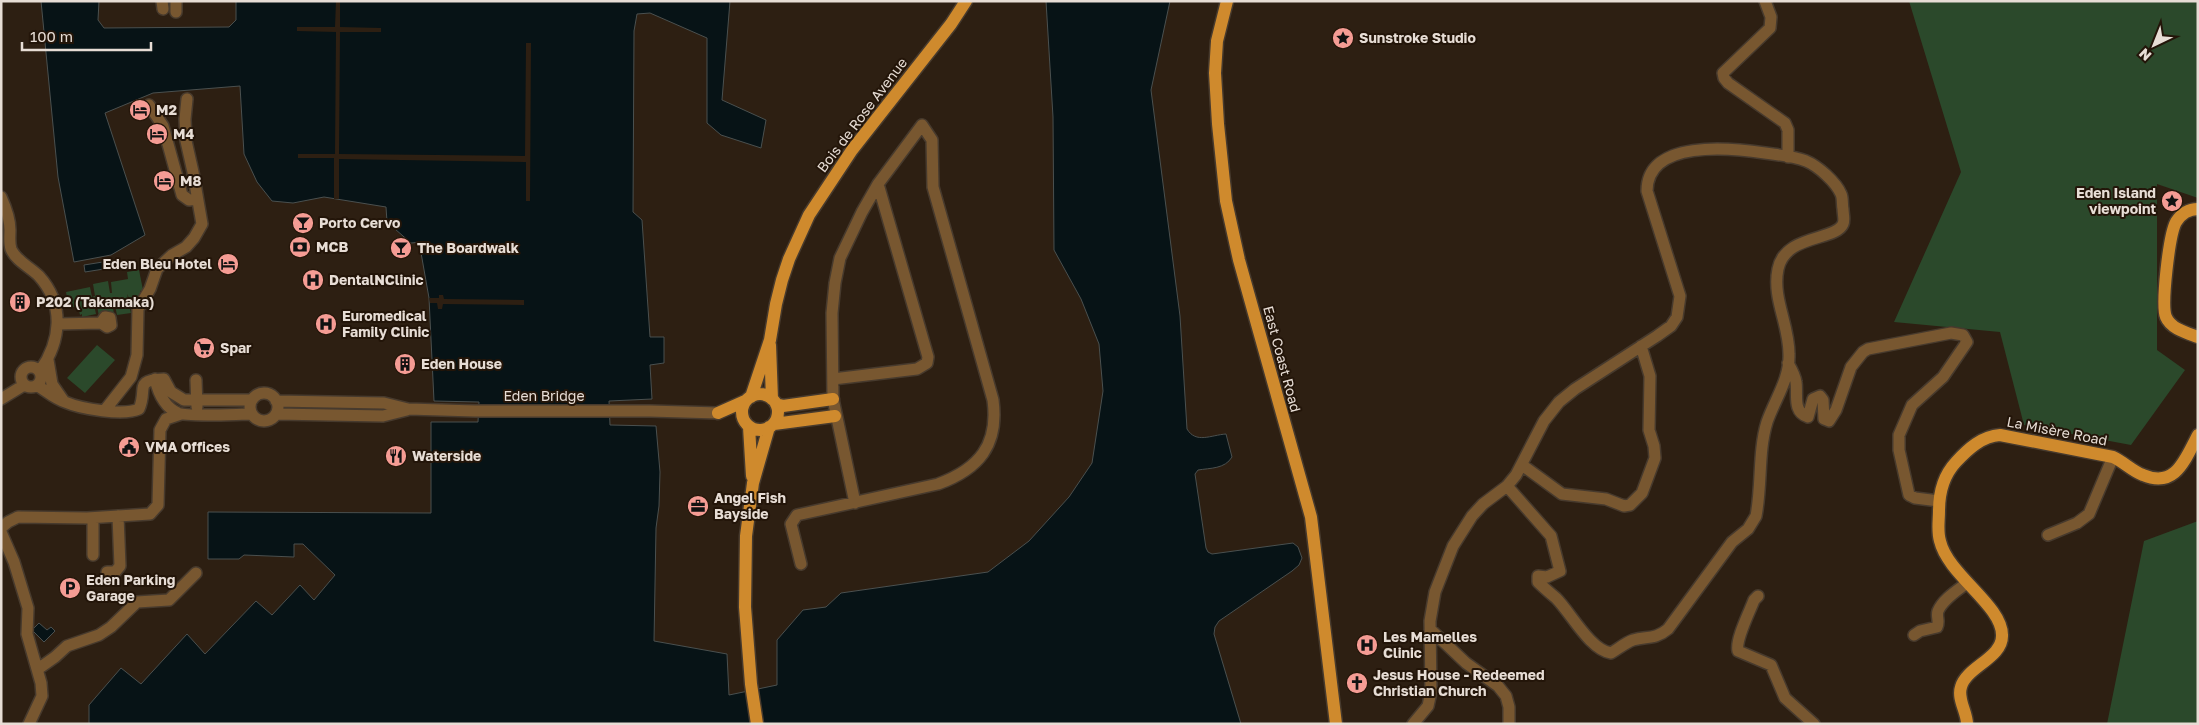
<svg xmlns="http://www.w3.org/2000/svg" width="2199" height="725" viewBox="0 0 2199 725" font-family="'Golos Text',sans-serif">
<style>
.green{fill:#2b492b}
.water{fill:#071316;stroke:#4a504f}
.pier{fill:#2d1f12}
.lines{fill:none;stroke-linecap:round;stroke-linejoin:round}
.minor-casing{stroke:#473a2d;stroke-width:14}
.major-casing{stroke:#473a2d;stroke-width:15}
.minor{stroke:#785730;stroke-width:11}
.major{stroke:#cf8a2d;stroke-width:12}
.labels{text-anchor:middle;stroke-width:4;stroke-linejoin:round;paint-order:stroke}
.poi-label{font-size:14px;font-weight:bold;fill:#e7ddd5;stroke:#231509;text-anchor:start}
.street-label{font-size:14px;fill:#e7ddd5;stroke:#231509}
</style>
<rect width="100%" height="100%" fill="#2d1f12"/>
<path class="green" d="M 1909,1 L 2198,1 L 2198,198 L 2157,184 L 2157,350 L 2185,370 L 2131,445 L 2024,425 L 2000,332 L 1894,322 L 1961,172 Z
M 139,270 L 143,290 L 140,291 L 141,296 L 129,298 L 127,294 L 131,313 L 117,315 L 114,301 L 112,302 L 114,314 L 99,317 L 97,305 L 94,305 L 96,314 L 82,317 L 82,314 L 80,315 L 78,306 L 69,308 L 66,292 L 90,287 L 92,297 L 95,296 L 93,284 L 108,281 L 110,293 L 112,293 L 111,282 L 128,279 L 127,272 Z
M 97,345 L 115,360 L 85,393 L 67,378 Z
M 2198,521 L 2198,724 L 2107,724 L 2144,541 Z"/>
<path class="water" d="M 41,1 L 99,1 L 98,20 L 104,28 L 229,27 L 236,20 L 236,1 L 730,1 L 722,100 L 766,120 L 761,148 L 721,135 L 707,123 L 707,38 L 650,13 L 637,14 L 634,31 L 633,212 L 642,220 L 650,337 L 664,337 L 664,363 L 650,365 L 652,399 L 609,401 L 610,425 L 656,426 L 660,472 L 659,506 L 656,528 L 654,641 L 727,654 L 729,695 L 777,685 L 777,640 L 803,610 L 826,607 L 841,593 L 988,572 L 1029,541 L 1069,497 L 1092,463 L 1103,391 L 1099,344 L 1081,299 L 1054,250 L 1053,117 L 1046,1 L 1170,1 L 1151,90 L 1180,316 L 1187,429 C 1196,444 1211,435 1226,434 L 1232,457 C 1225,469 1210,468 1198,470 L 1195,474 L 1206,548 L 1208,552 L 1212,554 L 1293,543 L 1298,547 L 1302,558 L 1299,565 L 1292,571 L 1219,621 L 1215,627 L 1214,634 L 1241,724 L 89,724 L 89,705 L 121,668 L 141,684 L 187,634 L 205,654 L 256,601 L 272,615 L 300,585 L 314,600 L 335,575 L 303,544 L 294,544 L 294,557 L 244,555 L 239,559 L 208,559 L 208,512 L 431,513 L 431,422 L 478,422 L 479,402 L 434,401 L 429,298 L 420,247 L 421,242 L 411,243 L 387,222 L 386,207 L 324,197 L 293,203 L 272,201 L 257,182 L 244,154 L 240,86 L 153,93 L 105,113 L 145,235 L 111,255 L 74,262 L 58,177 Z
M 109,261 L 110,268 L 85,272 L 84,265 Z
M 39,623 L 47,630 L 51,627 L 55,631 L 44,642 L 32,630 Z"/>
<path class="pier" d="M 336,1 L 340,1 L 340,27 L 381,28 L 381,32 L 340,32 L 339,154 L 525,156 L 526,43 L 531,43 L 530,201 L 526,201 L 526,162 L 339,159 L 339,199 L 334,199 L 334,158 L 298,158 L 298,154 L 335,154 L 336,32 L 297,31 L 297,27 L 335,27 Z
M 439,295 L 443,295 L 444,299 L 524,300 L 524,305 L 443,304 L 442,309 L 438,309 L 437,303 L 430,303 L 429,298 L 439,298 Z"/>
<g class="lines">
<g class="minor-casing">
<path id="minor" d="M 162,1 L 163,9
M 176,1 L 176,12
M 1765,1 L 1771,17 L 1770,28 L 1723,73 L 1724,78 L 1728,83 L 1785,123 L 1788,130 L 1788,157
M 149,105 L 163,126 L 182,195 L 189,200 L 196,199
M 1,197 C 6,208 10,218 10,230 C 10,237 9,243 11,249 C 16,261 30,267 39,276 C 65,305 61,341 40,371
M 58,324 L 101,323 L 107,327 L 111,325 L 110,318 L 105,317 L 101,323
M 48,360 L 52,384 L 63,400
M 1788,363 C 1792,370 1795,375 1796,382 C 1798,394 1792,412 1808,417 L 1813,399 L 1820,396 L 1823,400 L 1824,419 L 1829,421 L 1836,410 L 1851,367 L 1863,352 L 1868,349 L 1951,333 L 1963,335 L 1967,342 L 1943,377 L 1912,405 L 1899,435 L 1899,450 L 1909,495 L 1915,498 L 1939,501
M21 377a10 10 0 1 1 20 0a10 10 0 1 1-20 0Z
M 155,379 C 158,392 164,407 178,413 C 188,417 238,414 252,414
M 833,379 L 917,369 L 927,363 L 928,357 L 878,184
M 196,380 L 197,407
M 38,386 C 46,391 55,399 65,402 C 81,409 124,416 139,409 C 148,389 133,380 164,379 L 171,392 L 184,400 L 252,400
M250 407a14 14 0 1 1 28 0a14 14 0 1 1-28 0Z
M 1,399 L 24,385
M 276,401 L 384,403 L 408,409 L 475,411 L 650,411 L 718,413
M 105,410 L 131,377 L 137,355 L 138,309 L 150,289 L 157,269 L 172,255 L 186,247 L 194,238 L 202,224 L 193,172 L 186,141 L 185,119 L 187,99
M 276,414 L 383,416 L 407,410
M 1522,465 L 1562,494 L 1606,499 L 1624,506 L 1630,505 L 1642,493 L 1655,458 L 1654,446 L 1649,430 L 1650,376 L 1641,346
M 93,518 L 93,555
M 1,528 L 8,522 L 18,517 L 87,518 L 150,514 L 158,505 L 160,430 L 166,419 L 181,414
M 1,532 L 14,562 L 28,608 L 27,634 L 41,683 L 42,696 L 29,724
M 2048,535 L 2077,523 L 2089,514 L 2113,457
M 801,564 L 791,524 L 797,515 L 938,484 C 979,469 999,445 993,400 L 933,187 L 932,140 L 922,125 L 878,184 L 862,212 L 840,258 L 835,283 L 832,313 L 833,399 L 855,503
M 107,572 L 115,572 L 120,566 L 118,516
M 1758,596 L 1754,600 C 1750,611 1735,640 1738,651 L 1771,665 L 1785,698 L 1814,724
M 1430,629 L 1466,663 L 1498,686 L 1506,696 L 1509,707 L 1509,724
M 1914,635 L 1920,631 L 1937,627 C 1940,621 1936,617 1938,611 C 1943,599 1958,590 1967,583
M 38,669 L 55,657 L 67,646 L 99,635 L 111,627 L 137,602 L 169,600 L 196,573
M 1413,724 L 1428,706 L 1431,692 L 1430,621 L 1435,592 L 1453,546 L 1472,516 L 1483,504 L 1507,486 L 1516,475 L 1544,421 L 1559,402 L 1575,389 L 1657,336 L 1671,326 L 1677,317 L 1680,296 L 1647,191 C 1647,139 1731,148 1765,153 C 1778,155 1793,156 1806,161 C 1818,166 1836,182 1841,194 C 1843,198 1842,205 1843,209 C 1843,214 1845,220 1843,224 C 1836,241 1785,234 1778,269 C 1772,298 1789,324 1789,354 C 1790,379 1775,399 1767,422 C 1758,451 1762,485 1756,516 L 1748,529 L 1732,542 L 1668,629 C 1655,640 1647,636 1633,640 C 1625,643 1618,649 1611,653 C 1590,650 1571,613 1556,598 C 1550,593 1544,588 1538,582 L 1538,576 L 1547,577 L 1560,571 L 1551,536 L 1507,486"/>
</g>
<g class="major-casing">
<path id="major" d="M 1227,1 L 1217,41 L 1215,73 L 1218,124 L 1226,201 L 1239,260 L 1311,517 L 1336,724
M 2198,209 C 2189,209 2181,214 2176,222 C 2169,235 2161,305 2166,317 C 2171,329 2187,333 2198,337
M 770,345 L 772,399
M742 412a18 18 0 1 1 36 0a18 18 0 1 1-36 0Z
M 751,397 L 770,340 L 776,304 L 782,280 L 789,259 L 809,215 L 852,150 L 951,24 L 966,1
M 776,404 L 783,406 L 833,399
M 718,413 L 745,401
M 774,424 L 835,416
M 749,427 L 752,476
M 757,724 L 751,684 L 745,607 L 746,536 L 753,483 L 769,427
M 1967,724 C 1967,712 1957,699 1961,687 C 1966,667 2003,658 2002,635 C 2002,605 1948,575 1940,541 C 1937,531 1939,521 1939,511 C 1939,493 1943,476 1956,462 C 1968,449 1982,436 2000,435 L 2113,457 C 2124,462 2132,471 2143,475 C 2176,489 2185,459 2198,435"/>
</g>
<use href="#minor" class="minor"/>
<use href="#major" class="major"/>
</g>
<defs>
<g id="sight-disc" transform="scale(1.125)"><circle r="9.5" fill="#f59c94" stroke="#231509"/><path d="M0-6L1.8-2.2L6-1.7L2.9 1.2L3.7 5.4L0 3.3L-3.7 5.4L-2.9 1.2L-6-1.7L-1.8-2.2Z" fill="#111"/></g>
<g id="hotel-disc" transform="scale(1.125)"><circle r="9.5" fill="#f59c94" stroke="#231509"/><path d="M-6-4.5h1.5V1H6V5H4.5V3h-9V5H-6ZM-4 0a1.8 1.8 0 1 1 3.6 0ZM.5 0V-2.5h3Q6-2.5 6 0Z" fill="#111"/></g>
<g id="bar-disc" transform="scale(1.125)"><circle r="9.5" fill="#f59c94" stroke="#231509"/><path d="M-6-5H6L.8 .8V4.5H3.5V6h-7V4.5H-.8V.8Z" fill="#111"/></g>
<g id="bank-disc" transform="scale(1.125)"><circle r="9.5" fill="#f59c94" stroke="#231509"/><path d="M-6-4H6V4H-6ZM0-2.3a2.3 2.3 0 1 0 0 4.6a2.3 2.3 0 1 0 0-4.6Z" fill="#111"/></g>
<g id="hospital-disc" transform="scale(1.125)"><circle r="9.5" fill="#f59c94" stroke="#231509"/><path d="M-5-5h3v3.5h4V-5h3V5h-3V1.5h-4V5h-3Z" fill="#111"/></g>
<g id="building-disc" transform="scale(1.125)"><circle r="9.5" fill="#f59c94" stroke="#231509"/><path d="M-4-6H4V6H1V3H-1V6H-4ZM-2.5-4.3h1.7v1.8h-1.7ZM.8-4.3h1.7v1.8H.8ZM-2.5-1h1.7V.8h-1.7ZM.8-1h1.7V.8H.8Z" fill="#111"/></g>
<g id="supermarket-disc" transform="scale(1.125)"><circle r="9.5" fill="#f59c94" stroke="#231509"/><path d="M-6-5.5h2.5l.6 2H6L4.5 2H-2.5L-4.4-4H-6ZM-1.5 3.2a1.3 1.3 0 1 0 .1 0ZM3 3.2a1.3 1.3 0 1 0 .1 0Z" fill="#111"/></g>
<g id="civic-disc" transform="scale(1.125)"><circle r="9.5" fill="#f59c94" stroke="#231509"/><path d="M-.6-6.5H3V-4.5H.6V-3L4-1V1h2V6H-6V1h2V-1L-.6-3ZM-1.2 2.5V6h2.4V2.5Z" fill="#111"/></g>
<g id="restaurant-disc" transform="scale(1.125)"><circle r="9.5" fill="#f59c94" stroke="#231509"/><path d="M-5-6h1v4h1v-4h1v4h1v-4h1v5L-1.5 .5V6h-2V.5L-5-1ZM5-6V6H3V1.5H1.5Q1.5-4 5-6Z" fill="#111"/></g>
<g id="office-disc" transform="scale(1.125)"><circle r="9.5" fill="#f59c94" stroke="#231509"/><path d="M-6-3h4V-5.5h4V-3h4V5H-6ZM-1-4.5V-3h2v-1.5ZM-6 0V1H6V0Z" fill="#111"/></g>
<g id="parking-disc" transform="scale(1.125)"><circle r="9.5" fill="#f59c94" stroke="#231509"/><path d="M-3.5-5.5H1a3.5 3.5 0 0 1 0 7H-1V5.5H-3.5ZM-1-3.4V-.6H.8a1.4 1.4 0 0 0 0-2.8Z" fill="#111"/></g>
<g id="church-disc" transform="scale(1.125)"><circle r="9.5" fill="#f59c94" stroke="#231509"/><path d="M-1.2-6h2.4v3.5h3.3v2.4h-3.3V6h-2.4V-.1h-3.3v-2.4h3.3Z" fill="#111"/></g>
</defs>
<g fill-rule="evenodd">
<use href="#sight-disc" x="1343" y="38"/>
<use href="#hotel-disc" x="140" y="110"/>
<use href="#hotel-disc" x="157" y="134"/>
<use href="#hotel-disc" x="164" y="181"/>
<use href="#sight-disc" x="2172" y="201"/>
<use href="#bar-disc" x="303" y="223"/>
<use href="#bank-disc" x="300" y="247"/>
<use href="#bar-disc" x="401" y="248"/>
<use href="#hotel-disc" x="228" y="264"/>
<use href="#hospital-disc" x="313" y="280"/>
<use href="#building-disc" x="20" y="302"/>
<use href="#hospital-disc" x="326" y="324"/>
<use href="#supermarket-disc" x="204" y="348"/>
<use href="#building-disc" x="405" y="364"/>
<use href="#civic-disc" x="129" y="447"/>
<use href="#restaurant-disc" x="396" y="456"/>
<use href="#office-disc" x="698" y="506"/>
<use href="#parking-disc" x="70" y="588"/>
<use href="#hospital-disc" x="1367" y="645"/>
<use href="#church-disc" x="1357" y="683"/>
</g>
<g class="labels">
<g class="poi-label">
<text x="1359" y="43">Sunstroke Studio</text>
<text x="156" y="115">M2</text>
<text x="173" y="139">M4</text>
<text x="180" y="186">M8</text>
<text x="2156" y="198" text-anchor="end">Eden Island<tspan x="2156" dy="16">viewpoint</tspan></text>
<text x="319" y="228">Porto Cervo</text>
<text x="316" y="252">MCB</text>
<text x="417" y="253">The Boardwalk</text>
<text x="212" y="269" text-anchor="end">Eden Bleu Hotel</text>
<text x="329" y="285">DentalNClinic</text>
<text x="36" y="307">P202 (Takamaka)</text>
<text x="342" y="321">Euromedical<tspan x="342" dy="16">Family Clinic</tspan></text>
<text x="220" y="353">Spar</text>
<text x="421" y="369">Eden House</text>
<text x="145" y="452">VMA Offices</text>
<text x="412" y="461">Waterside</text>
<text x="714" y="503">Angel Fish<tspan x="714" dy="16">Bayside</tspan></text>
<text x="86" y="585">Eden Parking<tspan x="86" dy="16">Garage</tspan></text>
<text x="1383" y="642">Les Mamelles<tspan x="1383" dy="16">Clinic</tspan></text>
<text x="1373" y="680">Jesus House - Redeemed<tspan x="1373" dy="16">Christian Church</tspan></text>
</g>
<g class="street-label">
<text transform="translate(862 115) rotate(-53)" y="5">Bois de Rose Avenue</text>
<text transform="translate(1282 359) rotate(75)" y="5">East Coast Road</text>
<text x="544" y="401">Eden Bridge</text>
<text transform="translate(2057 431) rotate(11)" y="5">La Misère Road</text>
</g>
</g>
<rect width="2199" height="725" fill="none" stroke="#e7ddd5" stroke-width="5"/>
<g transform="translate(2154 45) rotate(223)" stroke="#231509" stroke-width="4" paint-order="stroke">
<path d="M0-4L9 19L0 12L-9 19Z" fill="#e7ddd5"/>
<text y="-8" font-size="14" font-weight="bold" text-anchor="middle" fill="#e7ddd5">N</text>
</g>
<path d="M22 42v8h129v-8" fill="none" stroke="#e7ddd5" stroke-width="2.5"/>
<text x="30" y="42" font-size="15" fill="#e7ddd5" stroke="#231509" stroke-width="4" paint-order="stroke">100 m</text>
</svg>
